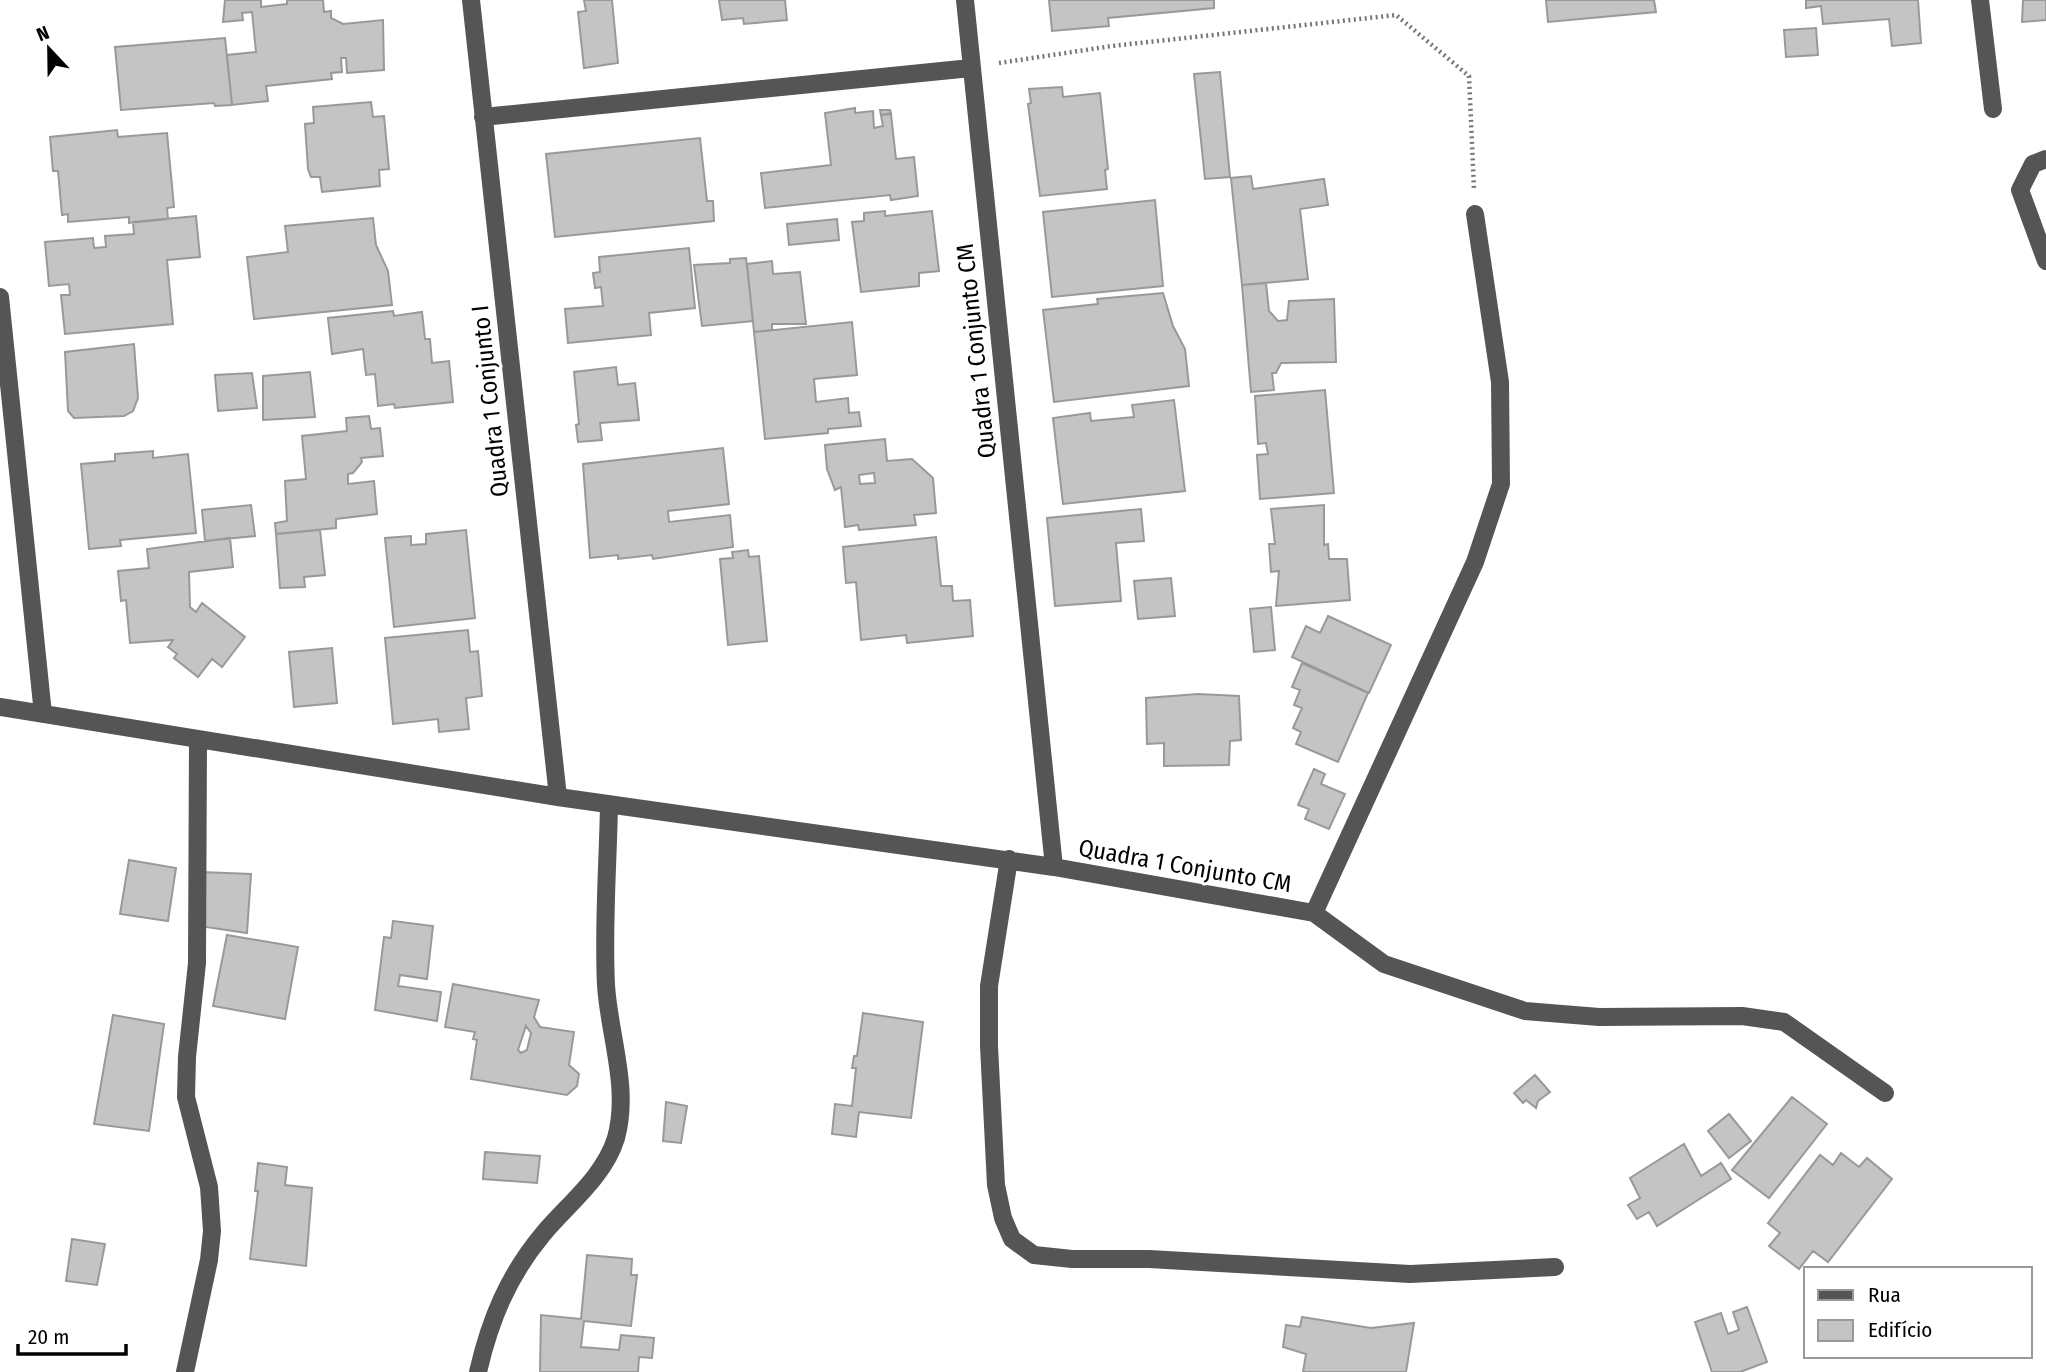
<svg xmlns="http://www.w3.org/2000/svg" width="2046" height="1372" viewBox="0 0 2046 1372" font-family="'Fira Sans Condensed',sans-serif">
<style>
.building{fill:#c4c4c4;stroke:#999;stroke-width:2;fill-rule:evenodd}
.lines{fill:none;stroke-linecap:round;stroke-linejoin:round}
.path{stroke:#777;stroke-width:4.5;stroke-dasharray:2 3.5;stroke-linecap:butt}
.minor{stroke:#555;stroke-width:18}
.labels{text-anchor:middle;stroke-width:6;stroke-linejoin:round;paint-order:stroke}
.street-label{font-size:24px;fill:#000;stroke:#fff}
</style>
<rect width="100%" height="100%" fill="#fff"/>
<path class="building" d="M 225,0 L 261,0 L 261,7 L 287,4 L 287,0 L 323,0 L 324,12 L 331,11 L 331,18 L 343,24 L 383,20 L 384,70 L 347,73 L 346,58 L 341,58 L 342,72 L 331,73 L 332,79 L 266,86 L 268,101 L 232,105 L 227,55 L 256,52 L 252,12 L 242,13 L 243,20 L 223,22 Z
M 584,0 L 612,0 L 618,63 L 584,68 L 578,12 L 586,11 Z
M 719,0 L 785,0 L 787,20 L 744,24 L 743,18 L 722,20 Z
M 1049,0 L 1214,0 L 1214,8 L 1108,18 L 1109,26 L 1052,31 Z
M 1546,0 L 1654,0 L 1656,12 L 1548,22 Z
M 1806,0 L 1918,0 L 1921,43 L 1892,46 L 1889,19 L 1823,24 L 1821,6 L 1806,8 Z
M 2023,0 L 2046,0 L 2046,20 L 2022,22 Z
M 1816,28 L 1818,55 L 1786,57 L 1784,30 Z
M 225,38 L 232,105 L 215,106 L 214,103 L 121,110 L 115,47 Z
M 1220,72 L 1230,177 L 1205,179 L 1194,74 Z
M 1062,87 L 1063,97 L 1100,93 L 1108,169 L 1105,170 L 1107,189 L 1040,196 L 1028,104 L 1031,103 L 1029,89 Z
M 371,102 L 373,117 L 384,116 L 389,169 L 379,170 L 380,186 L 322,192 L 320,177 L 311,177 L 308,169 L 305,124 L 314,123 L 313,107 Z
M 855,108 L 855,113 L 873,111 L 874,128 L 883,126 L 880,110 L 890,110 L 891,113 L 882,115 L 891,114 L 896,159 L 914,157 L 918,196 L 891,200 L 890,195 L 765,208 L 761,173 L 831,165 L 825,113 Z
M 117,130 L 118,137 L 167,133 L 174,207 L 167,208 L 168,219 L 129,223 L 129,217 L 68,222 L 68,214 L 62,215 L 58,171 L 53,171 L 50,137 Z
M 700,138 L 707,201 L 713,201 L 714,221 L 555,237 L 546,154 Z
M 1251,176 L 1253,189 L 1324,179 L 1328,205 L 1300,209 L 1308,279 L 1242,285 L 1231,178 Z
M 1155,200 L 1163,286 L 1052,297 L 1043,212 Z
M 885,211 L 885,216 L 932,211 L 939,271 L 919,273 L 919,286 L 861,292 L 852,222 L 864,221 L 864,213 Z
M 196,216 L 200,257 L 167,260 L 173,324 L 65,334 L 61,295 L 70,295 L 69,284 L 49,286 L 45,242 L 93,238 L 94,248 L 106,247 L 105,236 L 134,234 L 133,222 Z
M 373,218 L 376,245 L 388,271 L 392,305 L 254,319 L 247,257 L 288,252 L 285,226 Z
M 837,219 L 839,240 L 789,245 L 787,224 Z
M 689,248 L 695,308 L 649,313 L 651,335 L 568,343 L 565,309 L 603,306 L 601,287 L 595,288 L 593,273 L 600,272 L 599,257 Z
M 746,258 L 753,321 L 702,326 L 694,265 L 730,263 L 730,259 Z
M 772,261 L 773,274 L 800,272 L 806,324 L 772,324 L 772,330 L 754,332 L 747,264 Z
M 1266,283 L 1269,311 L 1278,321 L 1287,320 L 1289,301 L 1334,299 L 1336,362 L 1281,363 L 1276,373 L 1272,373 L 1274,390 L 1251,392 L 1242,285 Z
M 1163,293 L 1173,326 L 1185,349 L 1189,386 L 1054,402 L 1043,310 L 1098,304 L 1097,299 Z
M 393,311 L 394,316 L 422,312 L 425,339 L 430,339 L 432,363 L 449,361 L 453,402 L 395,408 L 394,404 L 378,406 L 375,374 L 366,375 L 363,349 L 332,354 L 328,318 Z
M 852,322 L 857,375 L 814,379 L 816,402 L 848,398 L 849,413 L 859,412 L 861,426 L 828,429 L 828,433 L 765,439 L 754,332 Z
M 134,344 L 138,398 L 133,411 L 124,416 L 74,418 L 68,411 L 65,352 Z
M 616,367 L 618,385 L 635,383 L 639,420 L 600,423 L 602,440 L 578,442 L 576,425 L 579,424 L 574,372 Z
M 310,372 L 315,417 L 263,420 L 263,376 Z
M 252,373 L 257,408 L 218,411 L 215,375 Z
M 1325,390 L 1334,493 L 1260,499 L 1257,455 L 1268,454 L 1266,443 L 1258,444 L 1255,396 Z
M 1174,400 L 1185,491 L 1063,504 L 1053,418 L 1090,413 L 1091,421 L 1134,417 L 1132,405 Z
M 369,416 L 371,429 L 380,428 L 383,456 L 361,458 L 362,462 L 353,473 L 348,474 L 348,484 L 374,481 L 377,514 L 336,519 L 336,528 L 276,534 L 275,523 L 287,521 L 285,481 L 306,479 L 302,436 L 347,431 L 346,418 Z
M 885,439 L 887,461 L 912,459 L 933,478 L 936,513 L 914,515 L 916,525 L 859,530 L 858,525 L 845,527 L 841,487 L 835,490 L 827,469 L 825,445 ZM 874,473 L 875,483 L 860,484 L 859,475 Z
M 723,448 L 729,504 L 668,511 L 669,522 L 730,515 L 733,547 L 653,559 L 652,555 L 618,559 L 618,555 L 590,558 L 583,464 Z
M 153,451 L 153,458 L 188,454 L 196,533 L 120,540 L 121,546 L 89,549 L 81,464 L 115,461 L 115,454 Z
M 251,505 L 255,536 L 205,541 L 202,510 Z
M 1324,505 L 1324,545 L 1328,544 L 1329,559 L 1347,559 L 1350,600 L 1276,606 L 1279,571 L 1271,572 L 1269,544 L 1275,544 L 1271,509 Z
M 1141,509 L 1144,541 L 1116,543 L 1121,601 L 1055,606 L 1047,518 Z
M 320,530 L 325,575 L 304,577 L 305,587 L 280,588 L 276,534 Z
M 466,530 L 475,618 L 394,627 L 385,538 L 411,536 L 411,545 L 426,544 L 426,534 Z
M 936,537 L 941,586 L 952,586 L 953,601 L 970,600 L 973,636 L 907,643 L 906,635 L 861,640 L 856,582 L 846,583 L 843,547 Z
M 230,538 L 233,567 L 189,572 L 190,607 L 196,612 L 202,603 L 245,637 L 222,667 L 212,659 L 198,677 L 174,658 L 177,654 L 168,647 L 173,640 L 130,643 L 126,600 L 121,601 L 118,571 L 149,568 L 147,549 Z
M 748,550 L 749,557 L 759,556 L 767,641 L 728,645 L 720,559 L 733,558 L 732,552 Z
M 1171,578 L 1175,616 L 1138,619 L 1134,581 Z
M 1271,607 L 1275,650 L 1254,652 L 1250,609 Z
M 1328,616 L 1391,645 L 1369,693 L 1292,657 L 1306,626 L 1320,633 Z
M 468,630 L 470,652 L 478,651 L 482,696 L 466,698 L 469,729 L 439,732 L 438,719 L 393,724 L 385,638 Z
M 332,648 L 337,703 L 294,707 L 289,652 Z
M 1302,663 L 1368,693 L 1338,762 L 1296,744 L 1301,732 L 1293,728 L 1302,708 L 1294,705 L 1300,690 L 1292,687 Z
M 1198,694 L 1239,696 L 1241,740 L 1230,741 L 1229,765 L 1164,766 L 1164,743 L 1147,744 L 1146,698 Z
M 1314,769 L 1325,774 L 1321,784 L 1345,794 L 1329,829 L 1305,819 L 1309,809 L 1298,805 Z
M 129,860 L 176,868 L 168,921 L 120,914 Z
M 201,872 L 251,874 L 247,933 L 199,926 Z
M 393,921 L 433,926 L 427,979 L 400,975 L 398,986 L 441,992 L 437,1021 L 375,1010 L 384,937 L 391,938 Z
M 227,935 L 298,947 L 285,1019 L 213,1006 Z
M 453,984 L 539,1000 L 534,1017 L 540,1027 L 574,1032 L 569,1065 L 579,1074 L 577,1086 L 567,1095 L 471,1079 L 477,1040 L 473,1039 L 475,1032 L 445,1027 ZM 526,1026 L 531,1033 L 527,1050 L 521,1053 L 518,1050 Z
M 863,1013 L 923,1022 L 911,1118 L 859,1112 L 856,1137 L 832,1134 L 835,1104 L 852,1106 L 856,1068 L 852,1068 L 854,1056 L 857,1056 Z
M 113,1015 L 164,1024 L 149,1131 L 94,1124 Z
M 1535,1075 L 1550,1092 L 1538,1101 L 1536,1108 L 1526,1100 L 1523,1103 L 1514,1093 Z
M 1792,1097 L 1827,1124 L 1769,1198 L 1732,1170 Z
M 666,1102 L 687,1106 L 681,1143 L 663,1141 Z
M 1729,1114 L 1751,1141 L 1729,1158 L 1708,1131 Z
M 1684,1144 L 1701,1176 L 1721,1163 L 1731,1179 L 1657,1226 L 1649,1212 L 1637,1219 L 1628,1205 L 1640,1198 L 1630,1178 Z
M 485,1152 L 540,1156 L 537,1183 L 483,1179 Z
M 1841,1153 L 1859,1167 L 1867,1158 L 1892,1179 L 1828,1262 L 1813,1251 L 1799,1269 L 1769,1246 L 1780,1233 L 1768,1223 L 1820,1155 L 1833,1165 Z
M 258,1163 L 287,1167 L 285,1185 L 312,1188 L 306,1266 L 250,1259 L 258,1191 L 255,1191 Z
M 72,1239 L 105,1244 L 97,1285 L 66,1281 Z
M 587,1255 L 632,1259 L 631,1275 L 637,1275 L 631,1326 L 584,1321 L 581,1347 L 619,1350 L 621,1335 L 654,1338 L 652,1358 L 639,1357 L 638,1372 L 540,1372 L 541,1315 L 581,1319 Z
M 1747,1307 L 1767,1362 L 1740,1372 L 1712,1372 L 1695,1322 L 1721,1313 L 1728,1334 L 1739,1330 L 1733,1312 Z
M 1302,1317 L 1371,1328 L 1414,1323 L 1406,1372 L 1303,1372 L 1306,1354 L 1283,1347 L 1286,1325 L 1300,1327 Z"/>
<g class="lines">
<path class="path" d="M 999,63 L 1112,46 L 1396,15 L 1469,76 L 1474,189"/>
<path class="minor" d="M 471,0 L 558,797
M 965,0 L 1054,867 L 1314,913 L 1475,562 L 1501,484 L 1500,382 L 1475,214
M 1980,0 L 1993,109
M 483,117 L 971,68
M 2046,159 L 2033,164 L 2020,190 L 2046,261
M 0,297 L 43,714
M 0,707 L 558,797 L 1054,867
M 1009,859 L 989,986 L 989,1046 L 996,1185 L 1003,1218 L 1012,1239 L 1034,1255 L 1072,1259 L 1149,1259 L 1410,1274 L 1555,1267
M 1314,913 L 1384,964 L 1525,1011 L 1599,1017 L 1742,1016 L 1784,1022 L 1885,1093
M 185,1372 L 209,1260 L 212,1231 L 209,1187 L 186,1097 L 187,1057 L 197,963 L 198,739
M 478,1372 C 490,1320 508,1276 543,1234 C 568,1204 604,1177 616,1138 C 630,1088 609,1035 606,985 C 603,925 608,864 609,804"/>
</g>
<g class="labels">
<g class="street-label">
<text transform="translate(976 351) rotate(-96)" y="8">Quadra 1 Conjunto CM</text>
<text transform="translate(490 401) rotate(-96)" y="8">Quadra 1 Conjunto I</text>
<text transform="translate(1185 866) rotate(10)" y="8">Quadra 1 Conjunto CM</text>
</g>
</g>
<rect x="1804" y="1267" width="228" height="91" fill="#ffffff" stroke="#999999" stroke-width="2"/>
<rect x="1818" y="1290" width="35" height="10" fill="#555555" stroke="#999999" stroke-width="2"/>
<text x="1868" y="1302" font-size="21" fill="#000000">Rua</text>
<rect x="1818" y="1320" width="35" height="21" fill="#c4c4c4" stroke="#999999" stroke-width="2"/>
<text x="1868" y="1337" font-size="21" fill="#000000">Edifício</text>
<g transform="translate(49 49) rotate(338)" stroke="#ffffff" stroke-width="5" paint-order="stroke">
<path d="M0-5L12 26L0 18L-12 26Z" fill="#000000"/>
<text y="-10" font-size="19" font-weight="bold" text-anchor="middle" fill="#000000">N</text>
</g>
<path d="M18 1344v10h108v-10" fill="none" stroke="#000000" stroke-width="3.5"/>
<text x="28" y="1344" font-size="21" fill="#000000" stroke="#ffffff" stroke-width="5" paint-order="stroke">20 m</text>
</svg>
